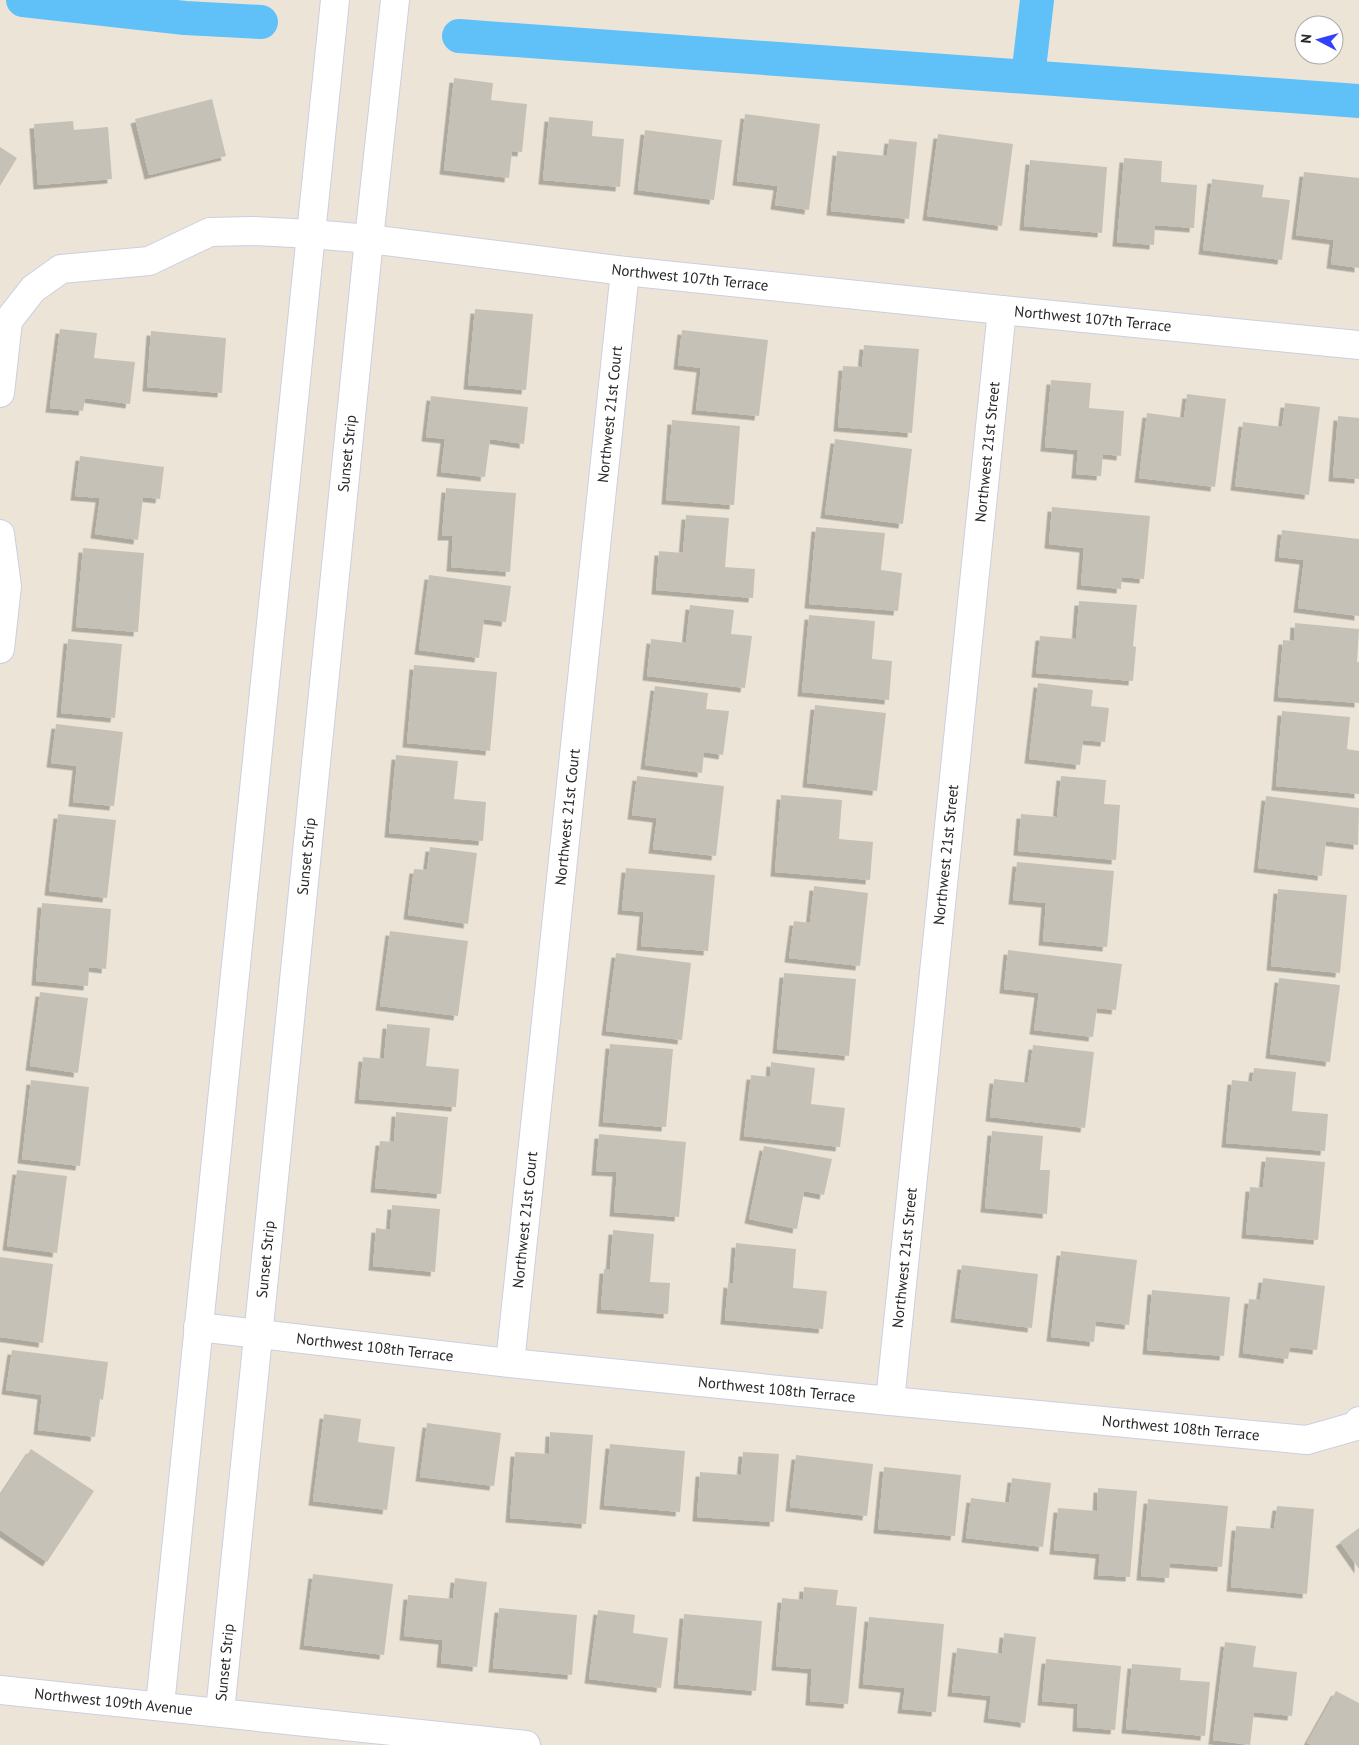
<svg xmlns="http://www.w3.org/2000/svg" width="1359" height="1745" viewBox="0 0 1359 1745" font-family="'PT Sans',sans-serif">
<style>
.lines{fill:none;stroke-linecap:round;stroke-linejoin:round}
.canal{stroke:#60c0f8;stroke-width:34}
.building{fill:#c6c1b7;filter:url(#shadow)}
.street-casing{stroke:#cccee2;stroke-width:30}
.secondary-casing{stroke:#cccee2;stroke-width:30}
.street{stroke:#fff;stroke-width:28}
.secondary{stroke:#fff;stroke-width:28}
.labels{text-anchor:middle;stroke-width:4;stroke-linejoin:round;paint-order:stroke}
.street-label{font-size:15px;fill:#272727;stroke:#fff}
</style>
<defs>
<filter id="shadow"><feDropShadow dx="-4.5" dy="4.5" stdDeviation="0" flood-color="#0004"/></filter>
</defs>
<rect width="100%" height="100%" fill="#ece5d7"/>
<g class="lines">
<path class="canal" d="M 23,0 L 185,18 L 261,22
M 459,36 L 1359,101
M 1028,77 L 1037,0"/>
</g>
<path class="building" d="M 454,78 L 493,83 L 491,100 L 527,104 L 522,152 L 512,151 L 509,178 L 444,170 Z
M 212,99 L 226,156 L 149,175 L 135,119 Z
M 745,114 L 820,124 L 809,210 L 775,205 L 778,186 L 737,181 Z
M 549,117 L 593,121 L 592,136 L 624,139 L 620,187 L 543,180 Z
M 73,121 L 74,130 L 108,127 L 112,179 L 38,185 L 34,124 Z
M 645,130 L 722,140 L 714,200 L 638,190 Z
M 938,134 L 1013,144 L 1002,226 L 927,216 Z
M 889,139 L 917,142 L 909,219 L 831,211 L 837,151 L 887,156 Z
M 0,147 L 17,158 L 0,186 Z
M 1124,158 L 1162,161 L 1161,182 L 1197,185 L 1194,228 L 1155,225 L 1154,245 L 1117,242 Z
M 1030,160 L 1107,167 L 1102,233 L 1024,226 Z
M 1304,172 L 1359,178 L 1359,268 L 1331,264 L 1334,240 L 1296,235 Z
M 1212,179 L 1264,185 L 1262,197 L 1290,200 L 1282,260 L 1203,250 Z
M 475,309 L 533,314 L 526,390 L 468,385 Z
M 60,329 L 97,333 L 94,358 L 135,362 L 130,404 L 85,398 L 83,411 L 50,408 Z
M 682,330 L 768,340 L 759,416 L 696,410 L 701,368 L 678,365 Z
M 151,331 L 226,338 L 222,393 L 147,387 Z
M 864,345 L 919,349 L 912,433 L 838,427 L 843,366 L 862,367 Z
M 1051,380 L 1091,383 L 1089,408 L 1124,411 L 1121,456 L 1103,454 L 1101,476 L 1076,474 L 1078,450 L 1045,447 Z
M 1187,394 L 1226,399 L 1215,487 L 1139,478 L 1147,413 L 1184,418 Z
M 431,396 L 528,407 L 524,444 L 490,439 L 485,477 L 441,472 L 445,439 L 426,437 Z
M 1285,403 L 1320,407 L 1309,495 L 1235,486 L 1243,422 L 1282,427 Z
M 1338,416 L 1359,418 L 1359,479 L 1333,477 Z
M 672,420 L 740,426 L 734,505 L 666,500 Z
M 835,439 L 912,449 L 903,524 L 825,514 Z
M 80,456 L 164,467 L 160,499 L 143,497 L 138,540 L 95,534 L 100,498 L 75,496 Z
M 446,488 L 516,493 L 510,572 L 451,567 L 453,536 L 442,536 Z
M 1052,507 L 1150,516 L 1144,579 L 1122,577 L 1121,589 L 1081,585 L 1084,548 L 1049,544 Z
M 686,515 L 729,518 L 725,567 L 755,569 L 753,598 L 656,590 L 659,551 L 683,553 Z
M 816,527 L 885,533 L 881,570 L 902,573 L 898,611 L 809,604 Z
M 1282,530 L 1359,539 L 1359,616 L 1298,608 L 1304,560 L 1279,557 Z
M 83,548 L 144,553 L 138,632 L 76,627 Z
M 429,575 L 511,586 L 506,622 L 484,619 L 479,658 L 419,650 Z
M 1079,601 L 1137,605 L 1133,646 L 1136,647 L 1133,681 L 1036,673 L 1040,636 L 1076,639 Z
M 690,605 L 734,610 L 731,634 L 752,636 L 745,688 L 647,676 L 651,639 L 686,643 Z
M 809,615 L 875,621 L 872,659 L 892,661 L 889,700 L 802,692 Z
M 1295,623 L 1359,629 L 1357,662 L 1359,662 L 1359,703 L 1278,697 L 1283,640 L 1294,641 Z
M 68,639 L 122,644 L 115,718 L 61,713 Z
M 414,665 L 497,672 L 490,751 L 407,743 Z
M 1038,683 L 1093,690 L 1091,706 L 1109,708 L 1105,742 L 1083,740 L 1080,765 L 1029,759 Z
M 655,686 L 708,693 L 706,709 L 729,711 L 723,755 L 704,752 L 702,773 L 645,765 Z
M 815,705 L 886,713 L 877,791 L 807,783 Z
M 1282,711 L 1350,717 L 1347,749 L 1359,751 L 1359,794 L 1276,786 Z
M 56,724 L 123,732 L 114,806 L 73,802 L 77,766 L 51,763 Z
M 396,755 L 458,761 L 454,799 L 486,802 L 483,841 L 389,833 Z
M 637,776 L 724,786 L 716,856 L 653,849 L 657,818 L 632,815 Z
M 1061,776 L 1106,780 L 1104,804 L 1120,805 L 1116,860 L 1018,851 L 1021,814 L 1057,817 Z
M 781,795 L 842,800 L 839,839 L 873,842 L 870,880 L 775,872 Z
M 1266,796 L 1359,808 L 1358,845 L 1326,841 L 1322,876 L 1258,868 Z
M 58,814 L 116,820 L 107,898 L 49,891 Z
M 430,847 L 477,853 L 468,924 L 408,915 L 414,869 L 427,870 Z
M 1017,862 L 1114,871 L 1107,947 L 1043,941 L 1046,903 L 1013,900 Z
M 626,868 L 715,875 L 708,951 L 641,946 L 644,912 L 622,910 Z
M 814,886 L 868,893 L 860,966 L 789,958 L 794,921 L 810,923 Z
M 1278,889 L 1347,895 L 1340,973 L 1271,966 Z
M 42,903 L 111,909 L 106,969 L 89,967 L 88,986 L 36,981 Z
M 390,931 L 468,941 L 458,1016 L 380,1006 Z
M 1008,950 L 1122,964 L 1116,1010 L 1097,1008 L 1093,1037 L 1034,1030 L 1039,993 L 1004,989 Z
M 616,953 L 691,963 L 682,1040 L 606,1031 Z
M 784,973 L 856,979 L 849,1056 L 777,1049 Z
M 1279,978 L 1340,985 L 1330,1062 L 1270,1054 Z
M 40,992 L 88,998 L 78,1073 L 30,1066 Z
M 387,1024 L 430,1028 L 426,1066 L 459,1069 L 456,1107 L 359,1099 L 363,1057 L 384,1059 Z
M 610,1044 L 673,1049 L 666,1127 L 603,1122 Z
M 1033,1045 L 1094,1052 L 1085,1128 L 990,1117 L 994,1079 L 1028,1083 Z
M 771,1062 L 815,1068 L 811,1104 L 845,1108 L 840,1147 L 744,1136 L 751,1075 L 770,1077 Z
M 1254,1068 L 1296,1072 L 1292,1111 L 1328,1114 L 1325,1151 L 1226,1143 L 1232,1080 L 1252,1082 Z
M 31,1080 L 89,1087 L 80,1166 L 22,1159 Z
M 396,1112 L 448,1117 L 441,1194 L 375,1188 L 380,1141 L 394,1142 Z
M 992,1131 L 1043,1136 L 1040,1170 L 1050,1170 L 1047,1214 L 985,1208 Z
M 599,1134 L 686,1142 L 679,1217 L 614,1212 L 617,1172 L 596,1171 Z
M 764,1146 L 832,1159 L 824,1195 L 804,1191 L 797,1229 L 749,1219 Z
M 1266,1157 L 1325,1162 L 1318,1240 L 1246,1234 L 1250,1187 L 1263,1188 Z
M 17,1170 L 67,1176 L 57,1253 L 7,1246 Z
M 392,1205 L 440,1209 L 435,1272 L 373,1266 L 376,1228 L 390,1230 Z
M 613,1230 L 654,1234 L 650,1282 L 670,1283 L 668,1314 L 601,1309 L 604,1269 L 610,1269 Z
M 736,1243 L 796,1249 L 793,1288 L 827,1291 L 823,1329 L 725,1320 L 728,1283 L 733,1284 Z
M 1061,1251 L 1137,1260 L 1129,1325 L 1096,1321 L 1094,1342 L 1051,1337 Z
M 0,1257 L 53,1264 L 43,1343 L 0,1337 Z
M 962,1265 L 1038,1274 L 1032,1328 L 955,1318 Z
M 1263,1278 L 1325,1286 L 1317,1350 L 1290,1347 L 1288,1359 L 1243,1353 L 1249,1299 L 1260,1300 Z
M 1152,1290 L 1230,1297 L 1224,1356 L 1147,1350 Z
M 12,1350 L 108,1362 L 103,1400 L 100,1399 L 95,1437 L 38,1430 L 42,1395 L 6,1390 Z
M 324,1414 L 361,1419 L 358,1442 L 395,1447 L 387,1510 L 313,1501 Z
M 427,1423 L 501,1433 L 494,1486 L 420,1477 Z
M 550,1432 L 593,1435 L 586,1524 L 510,1518 L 515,1452 L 549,1454 Z
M 610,1444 L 685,1451 L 680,1512 L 604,1505 Z
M 31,1449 L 94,1491 L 47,1562 L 0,1530 L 0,1496 Z
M 743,1452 L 779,1454 L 774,1522 L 697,1517 L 700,1472 L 741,1475 Z
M 796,1455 L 873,1464 L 867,1516 L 790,1507 Z
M 884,1467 L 961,1475 L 955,1536 L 878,1529 Z
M 1012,1478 L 1051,1483 L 1043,1547 L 966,1538 L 971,1498 L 1009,1503 Z
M 1098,1488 L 1137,1491 L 1130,1577 L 1098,1575 L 1100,1554 L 1054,1550 L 1058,1508 L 1097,1511 Z
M 1148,1499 L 1228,1506 L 1222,1567 L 1170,1563 L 1169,1578 L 1141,1576 Z
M 1277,1506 L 1314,1509 L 1307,1594 L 1231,1587 L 1236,1526 L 1274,1529 Z
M 1359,1528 L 1359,1569 L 1340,1542 Z
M 313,1574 L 393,1584 L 384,1655 L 304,1645 Z
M 455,1578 L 487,1582 L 477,1667 L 441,1663 L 443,1640 L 404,1636 L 408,1595 L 453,1599 Z
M 804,1587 L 838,1590 L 836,1605 L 857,1607 L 848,1704 L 810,1701 L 812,1669 L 776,1666 L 782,1598 L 803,1600 Z
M 499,1608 L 577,1615 L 572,1675 L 493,1668 Z
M 598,1610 L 635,1615 L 633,1633 L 668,1638 L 661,1688 L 589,1679 Z
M 684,1614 L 762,1621 L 756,1691 L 678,1684 Z
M 869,1617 L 944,1624 L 936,1712 L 902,1709 L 905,1688 L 863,1684 Z
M 1004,1633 L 1036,1637 L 1025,1723 L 988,1718 L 991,1696 L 952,1692 L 957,1648 L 1002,1654 Z
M 1225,1642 L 1256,1646 L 1253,1667 L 1297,1672 L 1292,1716 L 1254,1712 L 1250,1745 L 1213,1740 Z
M 1046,1659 L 1121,1666 L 1115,1730 L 1077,1727 L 1078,1704 L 1042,1701 Z
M 1132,1664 L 1181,1668 L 1180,1680 L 1210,1682 L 1205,1736 L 1126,1729 Z
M 1336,1691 L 1359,1703 L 1359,1745 L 1312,1745 L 1307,1743 Z"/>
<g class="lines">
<g class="street-casing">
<g id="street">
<path id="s1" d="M 0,393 L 8,321 L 33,289 L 61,269 L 149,261 L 210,232 L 252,231 L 312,234 L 369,239 L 625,271 L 1002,310 L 1359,345"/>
<path d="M 0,534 L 7,586 L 0,649"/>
<path id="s2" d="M 198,1327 L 510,1363 L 890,1401 L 1307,1440 L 1356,1426 L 1359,1421"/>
<path id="s3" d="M 510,1363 L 625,271"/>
<path id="s4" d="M 890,1401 L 1002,310"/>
<path id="s5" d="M 0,1690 L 526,1745"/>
</g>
</g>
<g class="secondary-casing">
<g id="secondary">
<path d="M 160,1705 L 335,0"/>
<path id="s6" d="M 220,1712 L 369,239 L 395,0"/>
</g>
</g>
<use href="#street" class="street"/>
<use href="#secondary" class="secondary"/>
</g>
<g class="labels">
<g class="street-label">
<text dy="5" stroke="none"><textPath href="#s1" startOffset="786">Northwest 107th Terrace</textPath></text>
<text dy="5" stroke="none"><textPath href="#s1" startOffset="1191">Northwest 107th Terrace</textPath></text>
<text dy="5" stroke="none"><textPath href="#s3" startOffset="954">Northwest 21st Court</textPath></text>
<text dy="5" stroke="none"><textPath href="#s6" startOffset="1265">Sunset Strip</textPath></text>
<text dy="5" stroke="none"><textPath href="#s4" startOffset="954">Northwest 21st Street</textPath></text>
<text dy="5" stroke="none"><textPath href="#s3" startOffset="549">Northwest 21st Court</textPath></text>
<text dy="5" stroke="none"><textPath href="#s6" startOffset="860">Sunset Strip</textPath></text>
<text dy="5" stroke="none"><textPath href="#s4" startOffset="549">Northwest 21st Street</textPath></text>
<text dy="5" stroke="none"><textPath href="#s3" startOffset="144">Northwest 21st Court</textPath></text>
<text dy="5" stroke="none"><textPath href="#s4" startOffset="144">Northwest 21st Street</textPath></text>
<text dy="5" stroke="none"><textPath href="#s6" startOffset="455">Sunset Strip</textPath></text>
<text dy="5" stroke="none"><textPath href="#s2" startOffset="178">Northwest 108th Terrace</textPath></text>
<text dy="5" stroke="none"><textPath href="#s2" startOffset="582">Northwest 108th Terrace</textPath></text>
<text dy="5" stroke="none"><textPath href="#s2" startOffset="988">Northwest 108th Terrace</textPath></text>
<text dy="5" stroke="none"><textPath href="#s6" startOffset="50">Sunset Strip</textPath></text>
<text dy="5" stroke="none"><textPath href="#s5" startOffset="114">Northwest 109th Avenue</textPath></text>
</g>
</g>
<g transform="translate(1319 40) rotate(276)"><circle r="24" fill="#ffffff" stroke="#a9a9a9"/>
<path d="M0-4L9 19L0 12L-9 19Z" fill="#3142ff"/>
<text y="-8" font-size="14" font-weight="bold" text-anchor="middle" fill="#272727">N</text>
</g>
</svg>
